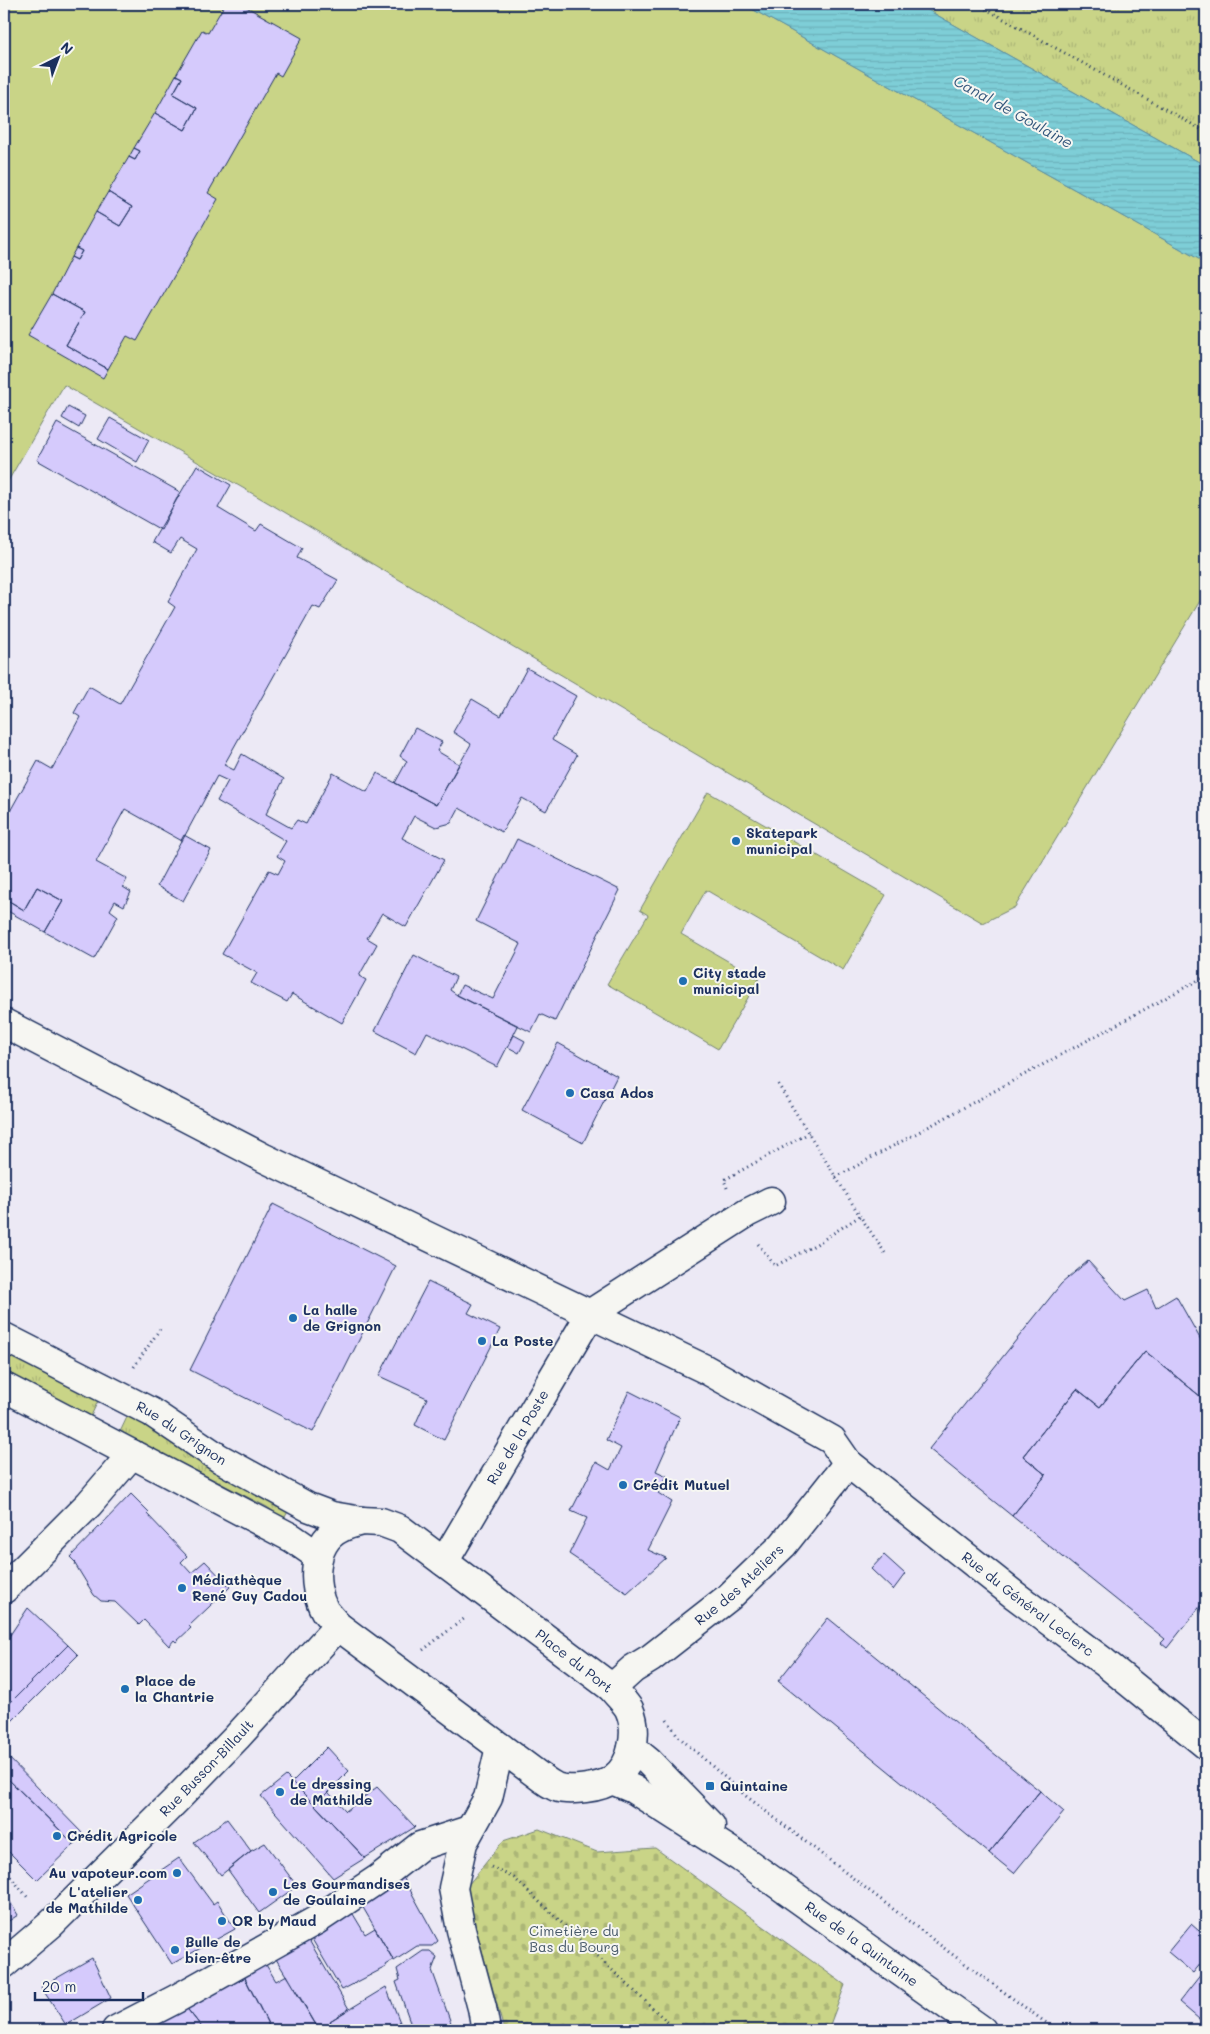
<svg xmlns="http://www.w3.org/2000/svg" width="1210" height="2034" viewBox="0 0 1210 2034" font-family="Mali,sans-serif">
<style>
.grass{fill:url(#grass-tufts);stroke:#728272}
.cemetery{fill:url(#cemetery-stones);stroke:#728272}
.garden{fill:#c9d487;stroke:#728272}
.water{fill:url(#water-rules);stroke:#568ea7}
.building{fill:#d5cafc;stroke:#1b2f5e}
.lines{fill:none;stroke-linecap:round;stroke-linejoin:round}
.street-casing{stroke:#1b2f5e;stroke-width:31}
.secondary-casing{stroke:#1b2f5e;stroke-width:31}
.path{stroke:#1b2f5e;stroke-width:3;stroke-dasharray:1 4;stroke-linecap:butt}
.street{stroke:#f6f6f2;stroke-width:28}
.secondary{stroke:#f6f6f2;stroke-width:28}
.poi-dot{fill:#1f6fb2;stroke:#f6f6f2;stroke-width:2}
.labels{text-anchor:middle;stroke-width:4;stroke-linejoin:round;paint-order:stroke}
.poi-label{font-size:14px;font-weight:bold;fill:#1b2f5e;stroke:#f6f6f2;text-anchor:start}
.street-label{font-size:14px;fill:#1b2f5e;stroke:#f6f6f2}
.park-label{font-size:14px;fill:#465868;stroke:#f6f6f2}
.water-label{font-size:15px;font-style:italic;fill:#34577c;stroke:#f6f6f2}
</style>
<defs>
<pattern id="grass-tufts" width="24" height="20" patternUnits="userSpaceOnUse" patternTransform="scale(1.25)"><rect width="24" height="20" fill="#c9d487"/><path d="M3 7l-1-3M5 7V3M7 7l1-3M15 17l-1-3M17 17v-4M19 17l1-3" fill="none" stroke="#acb677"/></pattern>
<pattern id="cemetery-stones" width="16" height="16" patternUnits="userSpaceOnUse" patternTransform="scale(1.25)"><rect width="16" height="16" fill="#c9d487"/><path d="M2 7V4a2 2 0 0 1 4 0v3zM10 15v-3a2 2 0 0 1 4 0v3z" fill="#acb677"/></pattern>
<pattern id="water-rules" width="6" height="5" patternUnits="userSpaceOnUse" patternTransform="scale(1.25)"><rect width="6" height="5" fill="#7eced7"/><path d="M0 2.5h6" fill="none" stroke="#6cb1bb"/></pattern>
</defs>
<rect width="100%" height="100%" fill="#ece9f5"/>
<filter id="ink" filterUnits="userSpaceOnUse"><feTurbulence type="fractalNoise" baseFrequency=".02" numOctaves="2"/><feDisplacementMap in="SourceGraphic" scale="10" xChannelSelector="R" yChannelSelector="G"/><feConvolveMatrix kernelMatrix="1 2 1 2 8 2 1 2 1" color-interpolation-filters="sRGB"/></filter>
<g filter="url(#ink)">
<path class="grass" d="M 917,4 L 1206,4 L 1206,166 Z
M 4,1353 L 98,1401 L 90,1418 L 4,1374 Z
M 128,1415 L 293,1502 L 284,1519 L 267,1507 L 120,1432 Z"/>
<path class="cemetery" d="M 539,1829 L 597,1852 L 655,1848 L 845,1985 L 828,2030 L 504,2030 L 465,1889 L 503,1841 Z"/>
<path class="garden" d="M 4,4 L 743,4 L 1206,263 L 1206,591 L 1015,907 L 983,923 L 274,506 L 64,385 L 4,488 Z
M 708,792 L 886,895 L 843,970 L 706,890 L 681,934 L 759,979 L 718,1049 L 607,984 L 648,915 L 640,910 Z"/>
<path class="water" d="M 743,4 L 917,4 L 1206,166 L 1206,263 Z"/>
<path class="building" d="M 225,4 L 241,4 L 302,38 L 281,76 L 276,73 L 208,193 L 218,199 L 137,341 L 127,336 L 108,369 L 66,345 L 85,312 L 52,294 L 71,257 L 77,260 L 82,251 L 76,248 L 96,212 L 120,226 L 132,207 L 108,192 L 129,157 L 135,160 L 140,151 L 134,148 L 155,113 L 185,130 L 197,108 L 173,94 L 182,78 L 176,75 L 202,30 L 208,33 Z
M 176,75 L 182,78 L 173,94 L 197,108 L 185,130 L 155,113 Z
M 134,148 L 140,151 L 135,160 L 129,157 Z
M 108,192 L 132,207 L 120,226 L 96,212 Z
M 76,248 L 82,251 L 77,260 L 71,257 Z
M 52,294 L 85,312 L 66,345 L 108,369 L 103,378 L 28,335 Z
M 68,407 L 85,416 L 79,428 L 62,418 Z
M 110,418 L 149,440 L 137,462 L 98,439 Z
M 57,423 L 180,492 L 161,530 L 37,460 Z
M 197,465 L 231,485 L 218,508 L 256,531 L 261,524 L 302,548 L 297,558 L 338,580 L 320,609 L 313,606 L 224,765 L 234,770 L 242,754 L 284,779 L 266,814 L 291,828 L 297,820 L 306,824 L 333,773 L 367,792 L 377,773 L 436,805 L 471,744 L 453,732 L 472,699 L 501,716 L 527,668 L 576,696 L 552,740 L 577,755 L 546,811 L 522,798 L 502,832 L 459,808 L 451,823 L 436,827 L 414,816 L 402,838 L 444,860 L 406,927 L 382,913 L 367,938 L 377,944 L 359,976 L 366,980 L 342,1023 L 292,994 L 287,1002 L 251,983 L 257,973 L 222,954 L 269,870 L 278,874 L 285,861 L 277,856 L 286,841 L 217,801 L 228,781 L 217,776 L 182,841 L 125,809 L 96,862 L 127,879 L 123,887 L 131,892 L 124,906 L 115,901 L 110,910 L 118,916 L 94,959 L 45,932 L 63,901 L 37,887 L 24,910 L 4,898 L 4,822 L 38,761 L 52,769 L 80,717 L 74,713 L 89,686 L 120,704 L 175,607 L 168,602 L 197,549 L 180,539 L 171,553 L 152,542 Z
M 415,728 L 442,742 L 437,751 L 459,764 L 436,805 L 395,783 L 407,761 L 400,756 Z
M 184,835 L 211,850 L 183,901 L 157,886 Z
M 517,839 L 620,890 L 555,1021 L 540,1014 L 531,1032 L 457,995 L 462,985 L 493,999 L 521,944 L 476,921 Z
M 37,887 L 63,901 L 45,932 L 4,909 L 4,898 L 24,910 Z
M 414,955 L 456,977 L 450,990 L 457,995 L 518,1026 L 497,1067 L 427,1032 L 416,1053 L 375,1031 Z
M 514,1035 L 525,1041 L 519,1053 L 508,1047 Z
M 558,1043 L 617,1076 L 583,1143 L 522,1110 Z
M 273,1204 L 396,1266 L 313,1432 L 190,1370 Z
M 1088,1261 L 1125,1301 L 1148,1290 L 1156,1308 L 1176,1296 L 1206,1349 L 1206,1401 L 1145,1351 L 1100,1407 L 1077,1389 L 1023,1456 L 1046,1475 L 1012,1516 L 929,1449 L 1061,1284 Z
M 428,1282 L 473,1304 L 468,1313 L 500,1329 L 444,1440 L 415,1425 L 427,1398 L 379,1376 Z
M 1145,1351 L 1206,1401 L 1206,1599 L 1167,1648 L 1161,1643 L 1165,1639 L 1012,1516 L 1046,1475 L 1023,1456 L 1035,1441 L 1077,1389 L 1100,1407 Z
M 629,1391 L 680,1417 L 656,1471 L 667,1476 L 658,1493 L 672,1502 L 648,1550 L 666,1558 L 627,1593 L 569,1554 L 587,1518 L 571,1511 L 596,1462 L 610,1470 L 621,1448 L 606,1440 Z
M 131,1494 L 149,1512 L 147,1514 L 187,1556 L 181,1562 L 191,1573 L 205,1561 L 230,1587 L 189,1626 L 191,1628 L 176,1642 L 174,1640 L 169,1646 L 144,1620 L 139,1625 L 115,1602 L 101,1601 L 94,1595 L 75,1564 L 76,1563 L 70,1557 Z
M 884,1555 L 905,1574 L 893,1590 L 871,1569 Z
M 1206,1599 L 1206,1622 L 1200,1607 Z
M 28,1608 L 68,1645 L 4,1709 L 4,1644 Z
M 828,1618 L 1040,1791 L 989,1853 L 778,1681 Z
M 68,1645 L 78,1655 L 4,1729 L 4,1709 Z
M 327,1747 L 349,1771 L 315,1805 L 292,1782 Z
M 4,1753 L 84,1835 L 76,1843 L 74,1844 L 4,1775 Z
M 4,1775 L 74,1844 L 37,1880 L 4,1847 Z
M 286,1776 L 315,1805 L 365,1858 L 333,1878 L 261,1796 Z
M 377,1787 L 415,1827 L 365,1858 L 315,1805 L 328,1792 L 346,1811 Z
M 1040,1791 L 1064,1812 L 1014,1873 L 989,1853 Z
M 227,1819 L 251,1851 L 221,1875 L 194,1842 Z
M 265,1843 L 297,1886 L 259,1913 L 228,1870 L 251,1851 Z
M 179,1858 L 213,1904 L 217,1901 L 235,1929 L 172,1964 L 126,1894 Z
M 403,1877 L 438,1941 L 432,1946 L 417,1946 L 394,1961 L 361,1904 Z
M 4,1892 L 18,1915 L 4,1924 Z
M 350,1909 L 365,1934 L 375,1928 L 393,1960 L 385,1965 L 386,1967 L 380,1970 L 342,1990 L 309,1934 Z
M 1191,1924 L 1206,1937 L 1206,1957 L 1193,1973 L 1168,1952 Z
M 306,1935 L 349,2009 L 330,2021 L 335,2030 L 319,2030 L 273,1954 Z
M 423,1951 L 430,1951 L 437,1957 L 432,1970 L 451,2023 L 435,2030 L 413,2030 L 396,1982 L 400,1980 L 397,1969 Z
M 92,1958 L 111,1998 L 66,2025 L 41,1987 Z
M 263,1960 L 276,1981 L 287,1975 L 319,2030 L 271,2030 L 242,1972 Z
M 1206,1968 L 1206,2025 L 1179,2002 Z
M 242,1972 L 271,2030 L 204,2030 L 185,2006 Z
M 386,1987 L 403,2030 L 335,2030 L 330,2021 Z
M 185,2006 L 204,2030 L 142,2030 Z"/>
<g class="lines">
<g class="street-casing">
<g id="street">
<path id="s1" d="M 4,1023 L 264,1158 L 705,1369 L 832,1440 L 848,1463 L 1013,1594 L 1104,1662 L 1206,1745"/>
<path id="s2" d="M 444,1562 L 591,1313 L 747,1213 L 771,1201"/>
<path d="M 4,1589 L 89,1504 L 132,1454"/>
<path id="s3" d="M 612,1688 L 633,1669 L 651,1658 L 729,1597 L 783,1545 L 848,1463"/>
<path d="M 116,2030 L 176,1999 L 315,1921 L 378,1879 L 420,1846 L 469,1830"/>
</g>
</g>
<g class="secondary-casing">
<g id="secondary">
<path id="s4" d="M 4,1337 L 151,1412 L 219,1458 L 308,1507 L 332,1516 L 362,1521"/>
<path d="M 4,1387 L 292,1538 L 318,1556"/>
<path d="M 362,1521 L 381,1522 L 400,1529 L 612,1688 C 617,1695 625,1702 629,1709 C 639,1731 633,1765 613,1779 C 601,1788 569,1792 556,1787 C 552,1785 547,1782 543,1779 L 338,1626 C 334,1621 329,1616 325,1611 C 311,1587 312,1543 339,1529 C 346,1525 354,1523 362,1521 Z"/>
<path d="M 632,1748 L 649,1762 L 711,1826"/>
<path id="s5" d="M 612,1780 L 633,1789 L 741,1858 L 982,2030"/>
<path id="s6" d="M 4,1964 L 51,1924 L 176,1800 L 237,1737 L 338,1626"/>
<path d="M 486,2030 L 482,2008 L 461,1930 L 453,1888 L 463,1843 L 488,1798 L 500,1747"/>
</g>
</g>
<path class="path" d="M 977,4 L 1206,132
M 778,1084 L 860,1216
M 836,1177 L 1206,976
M 727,1188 L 724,1180 L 809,1133
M 758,1244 L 775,1266 L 815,1245 L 860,1216 L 887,1256
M 134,1367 L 162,1326
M 423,1650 L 465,1618
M 667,1720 L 679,1737 L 746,1796 L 949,1952 L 1056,2030
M 491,1867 L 514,1878 L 676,2030
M 4,1869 L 29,1899"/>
<use href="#street" class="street"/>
<use href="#secondary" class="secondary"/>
</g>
</g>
<g class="poi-dot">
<circle cx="736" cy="841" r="5"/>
<circle cx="683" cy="981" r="5"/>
<circle cx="570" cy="1093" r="5"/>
<circle cx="293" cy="1318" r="5"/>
<circle cx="482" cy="1341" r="5"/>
<circle cx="623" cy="1485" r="5"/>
<circle cx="182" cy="1588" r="5"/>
<circle cx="125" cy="1689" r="5"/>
<rect x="705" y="1781" width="10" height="10" rx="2.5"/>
<circle cx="280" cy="1792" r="5"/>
<circle cx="57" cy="1836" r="5"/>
<circle cx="177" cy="1873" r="5"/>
<circle cx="273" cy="1892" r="5"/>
<circle cx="138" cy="1900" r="5"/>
<circle cx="222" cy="1921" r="5"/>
<circle cx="175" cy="1950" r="5"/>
</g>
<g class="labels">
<g class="poi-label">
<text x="746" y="838">Skatepark<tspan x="746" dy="16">municipal</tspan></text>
<text x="693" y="978">City stade<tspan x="693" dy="16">municipal</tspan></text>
<text x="580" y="1098">Casa Ados</text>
<text x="303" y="1315">La halle<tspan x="303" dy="16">de Grignon</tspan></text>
<text x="492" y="1346">La Poste</text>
<text x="633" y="1490">Crédit Mutuel</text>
<text x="192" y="1585">Médiathèque<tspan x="192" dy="16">René Guy Cadou</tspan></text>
<text x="135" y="1686">Place de<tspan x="135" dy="16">la Chantrie</tspan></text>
<text x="290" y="1789">Le dressing<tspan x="290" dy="16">de Mathilde</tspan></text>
<text x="720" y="1791">Quintaine</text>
<text x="67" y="1841">Crédit Agricole</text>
<text x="167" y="1878" text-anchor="end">Au vapoteur.com</text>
<text x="283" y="1889">Les Gourmandises<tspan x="283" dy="16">de Goulaine</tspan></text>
<text x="128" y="1897" text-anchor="end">L'atelier<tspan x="128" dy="16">de Mathilde</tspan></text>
<text x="232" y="1926">OR by Maud</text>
<text x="185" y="1947">Bulle de<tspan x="185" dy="16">bien-être</tspan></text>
</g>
<g class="street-label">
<text dy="5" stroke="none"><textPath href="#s4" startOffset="202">Rue du Grignon</textPath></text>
<text dy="5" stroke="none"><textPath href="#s2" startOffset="145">Rue de la Poste</textPath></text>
<text dy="5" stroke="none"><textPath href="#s3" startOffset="164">Rue des Ateliers</textPath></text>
<text dy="5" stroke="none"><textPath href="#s1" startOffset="1184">Rue du Général Leclerc</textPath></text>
<text transform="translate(574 1661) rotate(38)" y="5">Place du Port</text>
<text dy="5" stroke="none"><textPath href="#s6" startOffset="282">Rue Busson-Billault</textPath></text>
<text dy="5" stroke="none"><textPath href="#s5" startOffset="299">Rue de la Quintaine</textPath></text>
</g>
<g class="park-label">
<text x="574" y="1936">Cimetière du<tspan x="574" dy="16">Bas du Bourg</tspan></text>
</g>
<g class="water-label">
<text transform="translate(1013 112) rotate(29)" y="5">Canal de Goulaine</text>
</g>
</g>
<rect width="1210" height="2034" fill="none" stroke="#f6f6f2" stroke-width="20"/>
<rect x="10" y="10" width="1190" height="2014" fill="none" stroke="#1b2f5e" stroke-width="2" filter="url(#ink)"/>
<g transform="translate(58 58) rotate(42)" stroke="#f6f6f2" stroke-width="4" paint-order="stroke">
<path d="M0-4L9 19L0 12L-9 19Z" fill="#1b2f5e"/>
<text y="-8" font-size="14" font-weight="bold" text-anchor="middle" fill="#1b2f5e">N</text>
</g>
<path d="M35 1992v8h108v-8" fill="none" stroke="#1b2f5e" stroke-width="2.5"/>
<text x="42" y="1992" font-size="15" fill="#1b2f5e" stroke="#f6f6f2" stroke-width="4" paint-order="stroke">20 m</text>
</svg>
